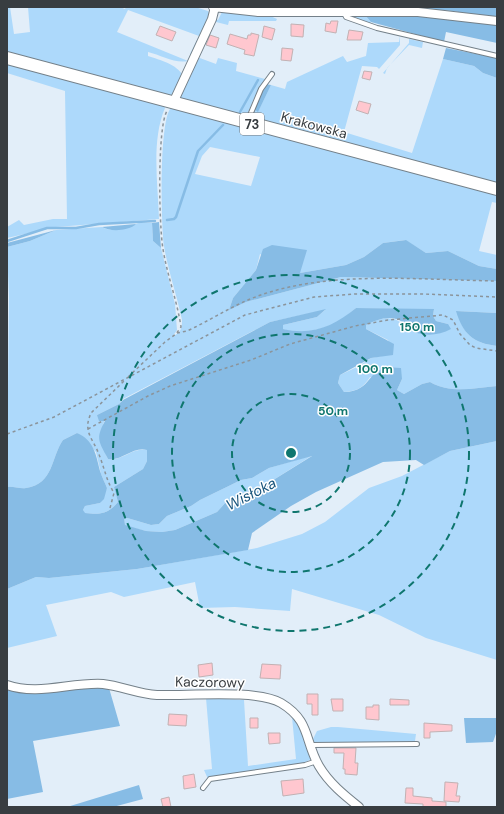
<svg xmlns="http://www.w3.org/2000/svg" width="504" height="814" viewBox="0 0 504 814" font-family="'DM Sans',sans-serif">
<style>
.green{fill:#add9fb;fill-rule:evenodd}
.forest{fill:#87bce5;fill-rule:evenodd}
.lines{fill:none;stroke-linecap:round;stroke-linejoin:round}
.stream{stroke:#87bce5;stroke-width:2.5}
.building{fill:#ffc7cf;stroke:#c2b1b3}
.service-casing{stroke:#748089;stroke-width:6}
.minor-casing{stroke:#748089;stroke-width:10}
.primary-casing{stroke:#748089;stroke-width:14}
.path{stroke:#8b949b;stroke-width:1.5;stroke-dasharray:3 3;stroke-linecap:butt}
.service{stroke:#fff;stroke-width:4}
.minor{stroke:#fff;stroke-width:8}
.primary{stroke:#fff;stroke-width:12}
.ring{fill:none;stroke:#0f766e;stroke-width:2;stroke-dasharray:7 5}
.labels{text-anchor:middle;stroke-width:3;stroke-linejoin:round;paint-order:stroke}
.shield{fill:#fff;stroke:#74777a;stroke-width:1}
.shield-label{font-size:13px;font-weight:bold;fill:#383d41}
.street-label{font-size:14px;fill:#383d41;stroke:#fff}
.water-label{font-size:15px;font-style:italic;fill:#1a567d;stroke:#fff}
.centre{fill:#0f766e;stroke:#fff;stroke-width:2}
.ring-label{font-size:12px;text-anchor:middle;font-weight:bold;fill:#0f766e;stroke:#fff;stroke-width:3;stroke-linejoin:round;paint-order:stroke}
</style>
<rect width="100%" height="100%" fill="#e2eef9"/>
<path class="green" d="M 7,7 L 10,7 L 14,34 L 30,32 L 28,7 L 120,7 L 125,9 L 126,7 L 195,7 L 208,11 L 210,15 L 193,55 L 190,54 L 199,36 L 128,10 L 117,32 L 188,61 C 175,64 161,55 148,52 L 148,56 C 160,60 177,64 183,76 L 170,97 L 7,53 Z
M 222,12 L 268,15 L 277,19 L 276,21 L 229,21 L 228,25 L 216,22 L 215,19 L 218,20 Z
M 348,14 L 364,14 L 371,22 L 370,25 L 348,17 Z
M 400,36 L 400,45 L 379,69 L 377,67 L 362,66 L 344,132 L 412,153 L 443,59 L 474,66 L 483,73 L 497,78 L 497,183 L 252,117 L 254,109 L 258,111 L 271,85 L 285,89 L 287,82 L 343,56 L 347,62 L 366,56 L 368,43 L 399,42 Z
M 409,39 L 423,42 L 422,48 L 409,45 L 387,68 L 385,74 L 383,73 L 409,43 Z
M 197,57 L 216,64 L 218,58 L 237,63 L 236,71 L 265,79 L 254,98 L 247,115 L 245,116 L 179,98 Z
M 7,63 L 164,106 L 165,108 C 151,141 158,184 159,219 L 56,227 L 7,238 L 7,227 L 19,220 L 24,225 L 53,219 L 67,219 L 65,91 L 7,73 Z
M 175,108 L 497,194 L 497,203 L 492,202 L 479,251 L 497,255 L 497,269 L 479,266 L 448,251 L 426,253 L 405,240 L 383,243 L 364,257 L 346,265 L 300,273 L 260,254 L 256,270 L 233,298 L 229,310 L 246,302 L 341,277 L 497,281 L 497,313 L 457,311 C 463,334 473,343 497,346 L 497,386 C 474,388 451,394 430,382 L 422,384 L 404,394 L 397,390 L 402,379 L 370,377 C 363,388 357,391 344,392 L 338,383 L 340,375 L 359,366 L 371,358 L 393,354 L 388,340 L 366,329 L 366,325 C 382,317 395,314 408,329 L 448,324 L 436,321 L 433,316 L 434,310 L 356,308 L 339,322 L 323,328 L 306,332 L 293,332 L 283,329 L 283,325 L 317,317 L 325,310 L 270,322 L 123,399 L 119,404 L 97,415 L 105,420 C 99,431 102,448 108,459 C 121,462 133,447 147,450 L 147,461 L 143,469 L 114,487 L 118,502 C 108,514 100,515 84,513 L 83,510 L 85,506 L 100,503 L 107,488 L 101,474 L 96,452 L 77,433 L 63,440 C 51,457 54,484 26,488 C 20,489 13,486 7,487 L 9,297 L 7,247 L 30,241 L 56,230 L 102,227 C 112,233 126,229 136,224 C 139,222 147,223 152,223 L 153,241 L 161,248 L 175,304 L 177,330 L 173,336 C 181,333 182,328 182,320 C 177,295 168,271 164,246 C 161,223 159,126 170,109 ZM 210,147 L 260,157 L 251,186 L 195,174 L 202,156 Z
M 497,441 L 497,660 L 426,638 L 379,615 L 292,589 L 290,611 L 235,607 L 200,608 L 195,582 L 124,597 L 111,592 L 46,605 L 57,636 L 7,648 L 7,589 L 36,577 L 49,578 L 137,569 L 257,548 L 302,534 L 325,522 L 369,488 L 402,476 L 450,451 Z
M 313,455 L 262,487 L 244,496 L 227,501 L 217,512 L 175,530 L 162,532 L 146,531 L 125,526 L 124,517 L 151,525 L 159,524 L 167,516 L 191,506 L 200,500 L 241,480 L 252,478 L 269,468 Z
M 206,698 L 244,700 L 248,766 L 296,759 L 292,717 L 299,725 L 312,755 L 311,759 L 302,764 L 208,779 L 204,770 L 212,769 Z
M 331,727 L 338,727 L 416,734 L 415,741 L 411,743 L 314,742 L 313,739 L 317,731 Z"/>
<path class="forest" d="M 395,7 L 497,7 L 497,18 L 452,11 Z
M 364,14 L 401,15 L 497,23 L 497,43 L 446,32 L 444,42 L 371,22 Z
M 446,48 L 497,58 L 497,78 L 483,73 L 474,66 L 443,59 Z
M 266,84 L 271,85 L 258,112 L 254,109 Z
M 159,222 L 161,248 L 153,241 L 152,223 Z
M 136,224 C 129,231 110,232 102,227 Z
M 56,230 L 30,241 L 7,247 L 7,243 Z
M 406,240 L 426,253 L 448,251 L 479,266 L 497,269 L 497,281 L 341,277 L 246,302 L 229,310 L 233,298 L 256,270 L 263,249 L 272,245 L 307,250 L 300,273 L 346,265 L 364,257 L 383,243 Z
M 356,308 L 434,309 L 433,316 L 436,321 L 448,324 L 451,329 C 438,336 421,337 408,329 C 406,327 404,324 402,322 C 392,314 376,320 366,325 L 366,329 L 394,344 L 393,355 L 371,358 L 340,375 L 338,383 L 344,392 C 377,391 363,363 401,368 L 402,379 L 397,390 L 404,394 L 422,384 L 430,382 C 451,394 474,388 497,386 L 497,441 L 450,451 L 424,465 L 416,460 L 383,462 L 316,492 L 291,506 L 252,533 L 248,550 L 137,569 L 49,578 L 36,577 L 7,589 L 7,487 C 13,486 20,489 26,488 C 54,484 51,457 63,440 L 77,433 C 94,440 96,455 100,471 C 102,477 105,483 107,488 L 104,499 L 100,503 L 85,506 L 83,510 L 85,513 C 100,515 108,514 118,502 L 114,487 L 143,469 L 147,461 L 147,450 C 133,446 121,462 108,459 C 99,442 95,439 105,421 L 99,421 L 97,415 L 119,404 L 123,400 L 270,322 L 326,309 L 317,317 L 283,325 L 283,329 C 312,336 334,326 356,308 ZM 312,456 L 262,487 L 244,496 L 227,501 L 217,512 L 175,530 L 162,532 L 146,531 L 125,525 L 124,517 L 151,525 L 159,524 L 167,516 L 191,506 L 200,500 L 241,480 L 252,478 L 269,468 Z
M 456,311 L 497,313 L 497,346 C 473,343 463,334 456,311 Z
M 7,688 L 109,688 L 120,726 L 33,741 L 43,792 L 7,799 Z
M 464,718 L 497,718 L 497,731 L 493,742 L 466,743 Z
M 139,785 L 143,799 L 113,807 L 67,807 Z"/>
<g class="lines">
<path class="stream" d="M 240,112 L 258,80
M 167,220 L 174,219 L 176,217 L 198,151 L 223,125
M 7,241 L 47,228 L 76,228 L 99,224 L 155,221"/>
</g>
<path class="building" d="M 331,21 L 338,21 L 336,33 L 325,31 L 326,23 L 330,24 Z
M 291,24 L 304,25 L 303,37 L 291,36 Z
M 160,26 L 176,32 L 172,41 L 156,35 Z
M 264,26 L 275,29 L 272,40 L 262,37 Z
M 349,30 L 363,32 L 361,40 L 347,40 Z
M 251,33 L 259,35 L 254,56 L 244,54 L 245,50 L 227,44 L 230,34 L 247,39 L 248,35 L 251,35 Z
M 210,35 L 219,38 L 216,48 L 206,45 Z
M 282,48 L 293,49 L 291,61 L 281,60 Z
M 364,71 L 372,72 L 370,80 L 362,78 Z
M 359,101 L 371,104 L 368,114 L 356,110 Z
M 212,663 L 213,675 L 199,677 L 198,665 Z
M 262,664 L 281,665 L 280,679 L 260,678 Z
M 307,694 L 318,694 L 318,715 L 312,715 L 312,704 L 307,704 Z
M 331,699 L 343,699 L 343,711 L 333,711 Z
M 390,699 L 409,700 L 409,705 L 390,705 Z
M 373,705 L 379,705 L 379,720 L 366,719 L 366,707 L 373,707 Z
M 169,714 L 187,715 L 186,726 L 168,725 Z
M 250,718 L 258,718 L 258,728 L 250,728 Z
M 424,723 L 452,725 L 452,731 L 430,732 L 430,738 L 424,738 Z
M 268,733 L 280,733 L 280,743 L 269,744 Z
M 334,748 L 356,748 L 355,763 L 358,763 L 357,775 L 345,774 L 345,769 L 343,769 L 344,753 L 334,753 Z
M 194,774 L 196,787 L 184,789 L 183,776 Z
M 303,779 L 304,793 L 283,796 L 281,781 Z
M 445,782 L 458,783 L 456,796 L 460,796 L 459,802 L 444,801 Z
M 406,788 L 413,788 L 413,796 L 432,798 L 432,801 L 446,802 L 446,807 L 423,807 L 423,804 L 405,803 Z
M 169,797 L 171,807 L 163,807 L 161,799 Z"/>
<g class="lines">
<g class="service-casing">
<path id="service" d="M 343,11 L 346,17 L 377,28 L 497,56
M 248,120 L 261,89 L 272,74
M 312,745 L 417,744
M 203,788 L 210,779 L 305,765 L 317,761"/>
</g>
<g class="minor-casing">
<path id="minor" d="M 213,7 L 258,12 L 418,12 L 497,21
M 173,103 L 212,19 L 215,7
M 7,685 C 38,696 71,682 103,684 C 121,686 139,694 157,695 C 187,696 257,689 281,703 C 311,721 304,740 319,766 C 329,783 344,795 359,807"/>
</g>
<g class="primary-casing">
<path id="primary" d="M 7,58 L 497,189"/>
</g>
<path class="path" d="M 177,333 L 187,331 C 211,320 233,305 258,296 C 329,270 422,280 497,281
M 128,377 L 165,342 L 176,334 L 181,327 C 177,300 167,275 163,249 C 159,227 157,127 167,111
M 88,429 L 148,396 L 170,386 L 251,360 L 290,344 L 355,326 L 388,320 L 443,315 L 453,320 L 460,334 L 470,345 L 476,348 L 497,351
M 7,434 L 54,417 L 245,315 L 314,297 L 355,294 L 423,294 L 497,297
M 110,508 L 114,493 C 106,480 104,466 98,452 C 95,444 89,437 88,429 C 87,423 89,418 91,413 L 124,381"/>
<use href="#service" class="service"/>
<use href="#minor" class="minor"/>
<use href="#primary" class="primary"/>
</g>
<g class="ring">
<circle cx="291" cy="453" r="59"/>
<circle cx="291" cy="453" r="119"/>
<circle cx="291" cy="453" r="178"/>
</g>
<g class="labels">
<rect class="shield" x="240" y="113" width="24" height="22" rx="3"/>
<g class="shield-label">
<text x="252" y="129">73</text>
</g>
<g class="street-label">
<text transform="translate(314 125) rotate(15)" y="5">Krakowska</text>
<text transform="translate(210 682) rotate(1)" y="5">Kaczorowy</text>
</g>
<g class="water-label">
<text transform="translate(251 494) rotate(-27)" y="5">Wisłoka</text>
</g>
</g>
<circle cx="291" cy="453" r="6" class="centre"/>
<g class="ring-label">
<text x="417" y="331">150 m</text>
<text x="375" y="373">100 m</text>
<text x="333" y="415">50 m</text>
</g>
<rect width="504" height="814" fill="none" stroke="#383d41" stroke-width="16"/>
</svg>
